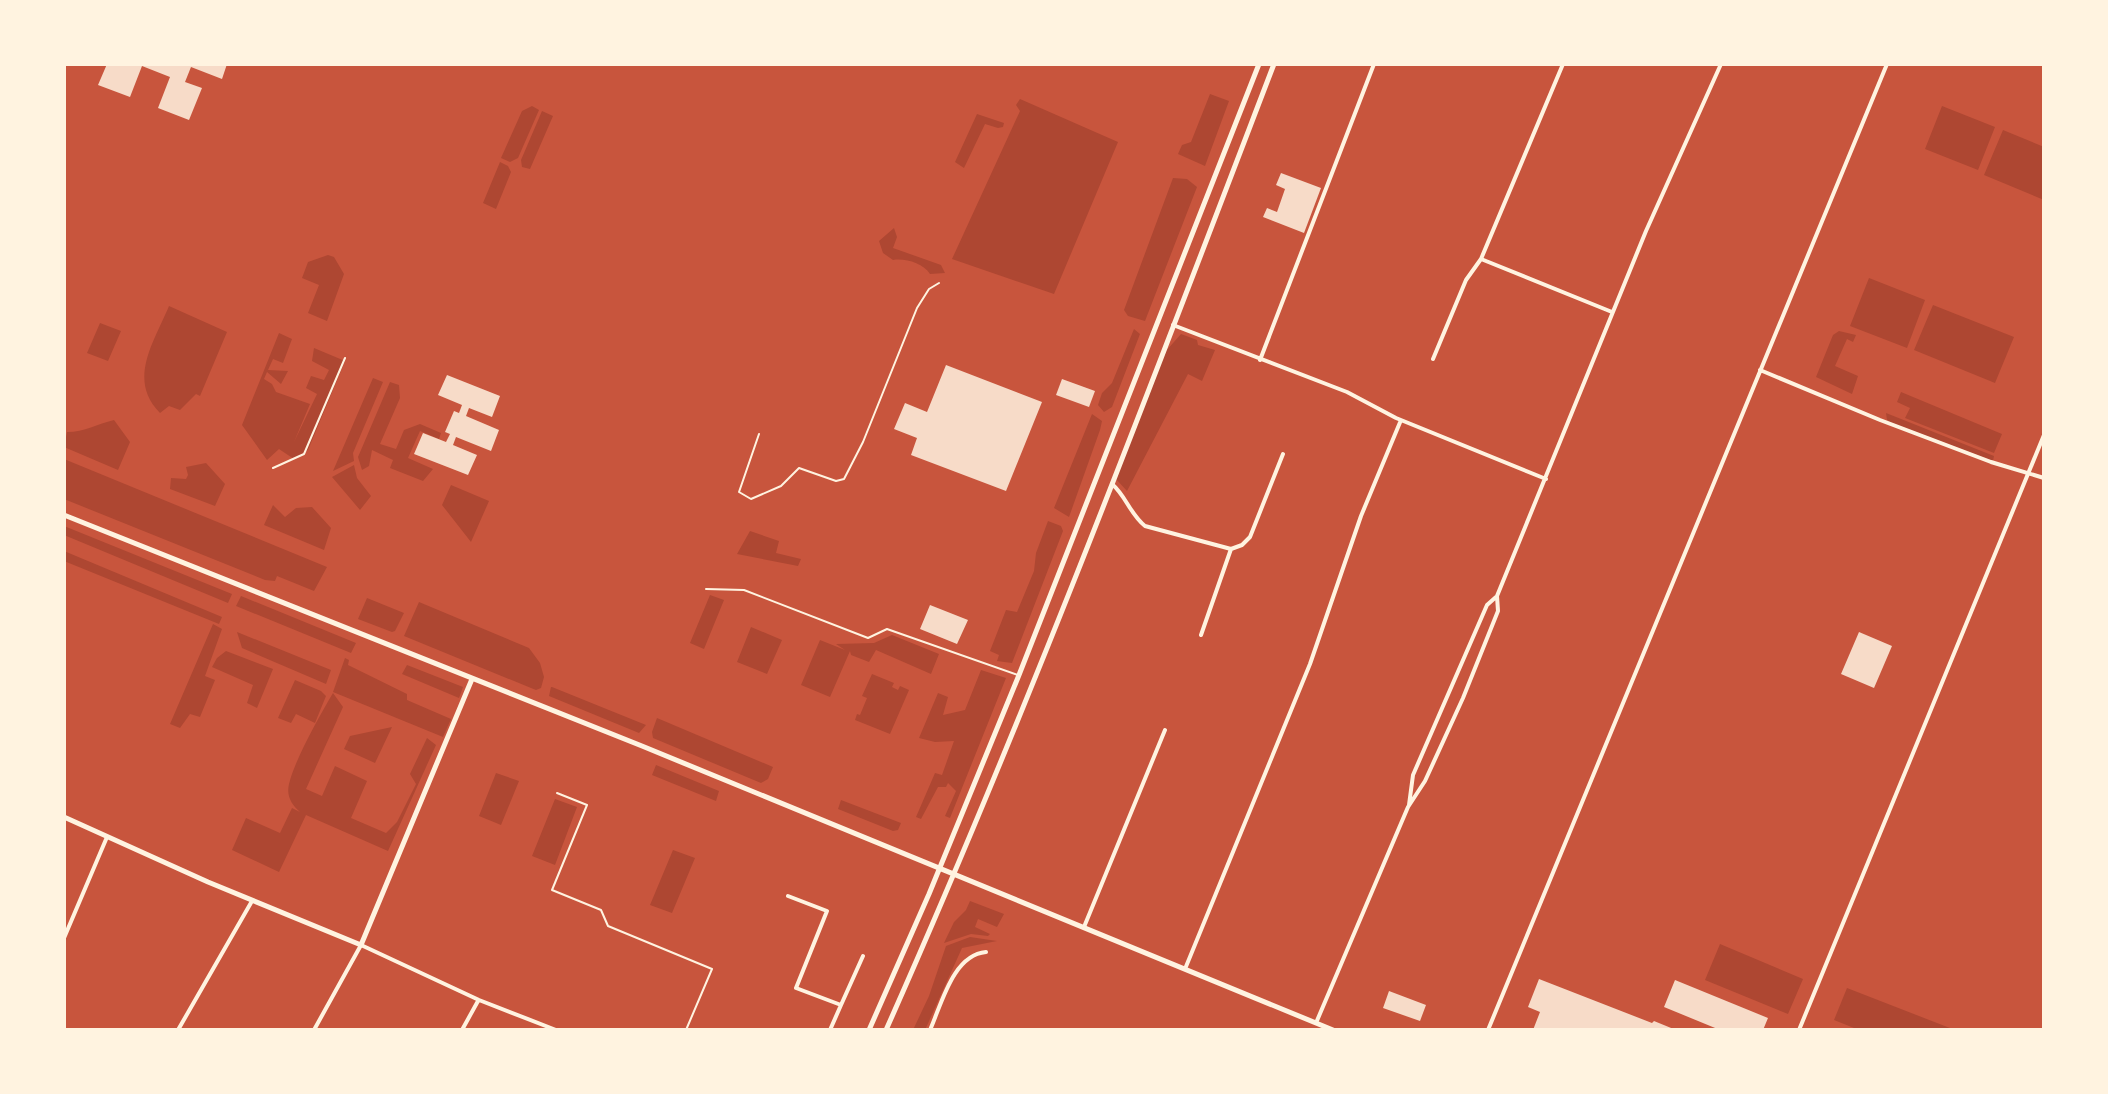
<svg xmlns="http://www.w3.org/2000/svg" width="2108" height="1094" viewBox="0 0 2108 1094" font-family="'DejaVu Sans',sans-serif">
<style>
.green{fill:#ae4732}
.building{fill:#f7dbc8}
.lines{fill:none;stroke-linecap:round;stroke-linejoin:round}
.service{stroke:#fff3e0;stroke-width:2}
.minor{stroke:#fff3e0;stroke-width:4}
.tertiary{stroke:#fff3e0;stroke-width:5}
.secondary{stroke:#fff3e0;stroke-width:5}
</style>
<rect width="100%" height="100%" fill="#c8553d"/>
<path class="green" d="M 1210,94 L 1229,101 L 1205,166 L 1178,154 L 1182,145 L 1191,142 Z
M 1020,99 L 1118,142 L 1054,294 L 952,259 L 1020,111 L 1016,105 Z
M 532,106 L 539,110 L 518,158 L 510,162 L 501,158 L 522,111 Z
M 1942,106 L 1995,127 L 1978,170 L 1925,149 Z
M 542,111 L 553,116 L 530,169 L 522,167 L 521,160 Z
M 977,114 L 1004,123 L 1003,127 L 998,128 L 985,124 L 964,168 L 955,162 Z
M 2003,130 L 2044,147 L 2044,200 L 1984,175 Z
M 500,162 L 508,166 L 511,172 L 496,209 L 483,203 Z
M 1173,178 L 1187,179 L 1197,187 L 1145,321 L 1128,316 L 1124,310 Z
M 894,228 L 897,237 L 893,248 L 941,265 L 945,273 L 930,274 C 923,263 905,258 893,260 L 883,253 L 879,241 Z
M 328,255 L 334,257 L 344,274 L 327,321 L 308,313 L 319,285 L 302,278 L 308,262 Z
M 1869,278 L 1925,300 L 1907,348 L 1850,326 Z
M 1933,305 L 2014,337 L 1995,383 L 1914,350 Z
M 169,306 L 227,332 L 200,396 L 196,394 L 180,410 L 169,406 L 160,413 C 127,380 154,342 169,306 Z
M 100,323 L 121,331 L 108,361 L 87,353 Z
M 1134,329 L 1140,334 L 1112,407 L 1104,412 L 1098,405 L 1102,393 L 1112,383 Z
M 1839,331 L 1856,335 L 1853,342 L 1847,339 L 1835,366 L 1858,376 L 1852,394 L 1816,377 L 1833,335 Z
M 279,333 L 292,339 L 283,363 L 273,359 L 268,370 L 288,371 L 281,384 L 267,372 L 264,379 L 272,384 L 276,392 L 310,404 L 294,442 L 317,394 L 306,388 L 311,376 L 324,380 L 329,370 L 312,361 L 314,348 L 345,361 L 308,450 L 294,459 L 279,449 L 267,460 L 242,425 Z
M 1181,334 L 1197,340 L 1198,345 L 1215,350 L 1202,381 L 1188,374 L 1127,491 L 1116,479 L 1166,351 Z
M 373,378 L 383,382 L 353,453 L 354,461 L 333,471 Z
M 390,382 L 399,385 L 400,398 L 380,444 L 396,449 L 404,430 L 420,424 L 441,433 L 439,439 L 420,431 L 408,458 L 433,469 L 423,481 L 390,468 L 393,460 L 372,450 L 369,466 L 362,470 L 358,457 Z
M 1901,392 L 2002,434 L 1994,453 L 1905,418 L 1910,408 L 1897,402 Z
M 1886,413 L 1994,456 L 1993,461 L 1892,423 L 1887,420 Z
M 1092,414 L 1102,421 L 1100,430 L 1069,517 L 1054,508 Z
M 114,420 L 130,442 L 118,470 L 64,447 L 67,432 C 85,432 97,424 114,420 Z
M 64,459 L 327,567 L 314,591 L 277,576 L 275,581 L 265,580 L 64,499 Z
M 206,463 L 225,484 L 215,506 L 170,489 L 171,478 L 186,479 L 188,475 L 186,467 Z
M 354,465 L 357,478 L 371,496 L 360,510 L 332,477 Z
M 451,485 L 489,501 L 471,542 L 442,505 Z
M 273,505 L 285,517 L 296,508 L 312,507 L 331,528 L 324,550 L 264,525 Z
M 1048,521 L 1061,526 L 1063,531 L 1012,663 L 997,661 L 999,655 L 990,651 L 1006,610 L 1017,612 L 1034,571 L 1036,553 Z
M 64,526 L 232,594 L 228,603 L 64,535 Z
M 750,531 L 779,541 L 776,553 L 801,559 L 798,566 L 737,554 Z
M 64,551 L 222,617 L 219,624 L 64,561 Z
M 710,595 L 724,600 L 704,649 L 690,643 Z
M 241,596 L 356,643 L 351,653 L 236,606 Z
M 367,598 L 404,613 L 395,631 L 392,632 L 358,619 Z
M 419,602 L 529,648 L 540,663 L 544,677 L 541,688 L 536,690 L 531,688 L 404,636 Z
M 213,624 L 222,629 L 205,676 L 215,680 L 200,717 L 190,714 L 180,728 L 170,724 Z
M 751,627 L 782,640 L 767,674 L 737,662 Z
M 237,632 L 331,670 L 326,684 L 242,648 Z
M 892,635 L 939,654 L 931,674 L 876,650 L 869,662 L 851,655 L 850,651 L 830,697 L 801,685 L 820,640 L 845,650 L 836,644 L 874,643 Z
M 226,651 L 273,669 L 257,708 L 247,703 L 253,685 L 212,667 L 217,658 Z
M 345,658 L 349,660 L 348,665 L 407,694 L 407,700 L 451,719 L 443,737 L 333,692 Z
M 407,665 L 463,687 L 459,698 L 402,674 Z
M 981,670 L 1006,678 L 950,818 L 945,816 L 956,791 L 948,783 L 946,787 L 938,787 L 921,819 L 916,817 L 935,773 L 942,775 L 954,741 L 935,742 L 919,738 L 938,693 L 948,697 L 943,715 L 965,710 Z
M 872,674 L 894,683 L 892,687 L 898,690 L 900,686 L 909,690 L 890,734 L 855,720 L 857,714 L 860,715 L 867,698 L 862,696 Z
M 295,680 L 321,691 L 326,696 L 315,723 L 296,714 L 291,723 L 278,718 Z
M 551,687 L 552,687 L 646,725 L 639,733 L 549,696 Z
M 333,693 L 343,707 L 306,789 L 322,796 L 335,766 L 367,781 L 351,818 L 386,833 L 397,822 L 416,784 L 410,774 L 427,738 L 436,745 L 388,851 L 306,815 L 279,872 L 232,850 L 246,818 L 280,833 L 292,808 L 300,812 C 292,805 286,796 289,784 C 295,759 319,717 333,693 Z
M 657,718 L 773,767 L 768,779 L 761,783 L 653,738 L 652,732 Z
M 392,727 L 375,763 L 344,749 L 350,736 Z
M 656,765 L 719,791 L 716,801 L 652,775 Z
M 496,773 L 519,781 L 501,825 L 479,816 Z
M 555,799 L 577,807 L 555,865 L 532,856 Z
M 841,800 L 901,823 L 898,830 L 893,831 L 838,809 Z
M 673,850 L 695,858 L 672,913 L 650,905 Z
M 970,901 L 1004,914 L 997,927 L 978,919 L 975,927 L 990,934 L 988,936 L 971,934 L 944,943 L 954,922 L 966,910 Z
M 970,937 L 997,941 L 962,948 L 925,1030 L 913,1030 L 929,996 L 946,946 Z
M 1720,944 L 1803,979 L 1788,1014 L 1705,980 Z
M 1847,988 L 1955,1030 L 1859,1030 L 1834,1020 Z"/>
<path class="building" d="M 107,64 L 227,64 L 222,79 L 191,67 L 185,82 L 202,88 L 189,120 L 158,108 L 170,77 L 142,66 L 130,97 L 98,85 Z
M 1281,173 L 1321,188 L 1304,233 L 1263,217 L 1267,208 L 1277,212 L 1285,189 L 1276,185 Z
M 946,365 L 1042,402 L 1006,491 L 911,455 L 917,438 L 894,429 L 905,403 L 927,412 Z
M 447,375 L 500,396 L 492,417 L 469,408 L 466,416 L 499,430 L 491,451 L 456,437 L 453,445 L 477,455 L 468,475 L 414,454 L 423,433 L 446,442 L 450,434 L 445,432 L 454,411 L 459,413 L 462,405 L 438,395 Z
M 1062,379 L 1095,391 L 1089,407 L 1056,395 Z
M 930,605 L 968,620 L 957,644 L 920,629 Z
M 1859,632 L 1892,646 L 1874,688 L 1841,674 Z
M 1539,979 L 1652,1023 L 1654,1021 L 1676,1030 L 1533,1030 L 1540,1012 L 1528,1007 Z
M 1675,980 L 1768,1018 L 1763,1030 L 1720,1030 L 1664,1007 Z
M 1389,991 L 1426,1005 L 1420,1021 L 1383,1008 Z"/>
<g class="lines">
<path class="service" d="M 759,434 L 739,492 L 751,499 L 781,486 L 799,468 L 836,481 L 844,479 L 863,442 L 917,308 L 929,289 L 939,283
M 273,468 L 304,454 L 345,358
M 706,589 L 744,590 L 868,638 L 887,629 L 1018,675
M 557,793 L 587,805 L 552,890 L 601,910 L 608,926 L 712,969 L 686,1030"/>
<path class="minor" d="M 1481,259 L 1612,312
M 1173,325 L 1347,392 L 1396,418 L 1546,479
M 1433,359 L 1466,280 L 1481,259 L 1563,64
M 1260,360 L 1374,64
M 1760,370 L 1880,420 L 1991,462 L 2044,478
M 1112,484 C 1126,496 1130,514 1145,526 L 1231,549 L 1242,545 L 1250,537 L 1283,454
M 1201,635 L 1231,549
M 1409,805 L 1413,775 L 1487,605 L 1496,597
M 788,896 L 827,911 L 796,988 L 841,1005 L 830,1030
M 1084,927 L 1165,730
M 64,938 L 107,837
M 1185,969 L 1310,664 L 1361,516 L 1401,420
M 841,1005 L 863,956
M 1316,1023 L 1408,807 L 1425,781 L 1463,698 L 1498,611 L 1497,596 L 1646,231 L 1721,64
M 178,1030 L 252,901
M 314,1030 L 361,945 L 479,1000 L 556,1030
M 462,1030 L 478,1001
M 930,1030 C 942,1003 953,955 986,952
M 1488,1030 L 1887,64
M 1799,1030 L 2044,435"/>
<path class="tertiary" d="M 64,817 L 208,882 L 361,945 L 472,679"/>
<path class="secondary" d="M 64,515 L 642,746 L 1333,1030
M 869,1030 L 929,894 L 1019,675 L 1259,64
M 886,1030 C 1027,713 1150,388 1274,64"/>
</g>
<rect width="2108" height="1094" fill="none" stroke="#fff3e0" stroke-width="132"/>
</svg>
